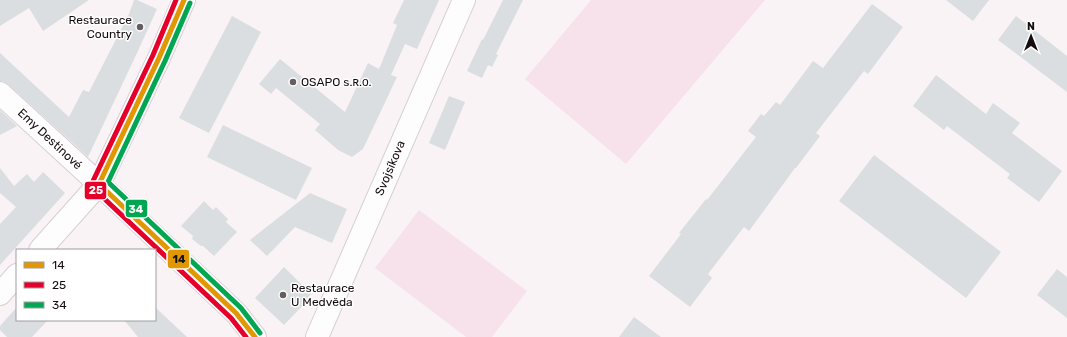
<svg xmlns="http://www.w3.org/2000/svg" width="1067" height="337" viewBox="0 0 1067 337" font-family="Rubik,sans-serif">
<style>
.garden{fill:#f7e2ec}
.building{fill:#dadee1}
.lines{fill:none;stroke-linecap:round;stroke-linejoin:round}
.minor-casing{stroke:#d7ced2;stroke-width:24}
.minor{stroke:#fefdfe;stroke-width:22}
.bus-1-casing{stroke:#fff;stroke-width:8}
.bus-2-casing{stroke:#fff;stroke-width:8}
.bus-3-casing{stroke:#fff;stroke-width:8}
.bus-1{stroke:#e09702;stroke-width:5}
.bus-2{stroke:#e4002b;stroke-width:5}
.bus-3{stroke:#00a651;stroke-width:5}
.poi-dot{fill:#655d60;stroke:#fff;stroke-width:1.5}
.labels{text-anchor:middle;stroke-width:3;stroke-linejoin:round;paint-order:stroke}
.poi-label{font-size:12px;fill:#150c10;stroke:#fff;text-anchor:start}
.street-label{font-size:12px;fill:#150c10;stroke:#fff}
.line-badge{stroke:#fff;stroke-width:1.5}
.badge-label{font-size:11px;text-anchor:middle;font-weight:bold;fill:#fff}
.pale-badge-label{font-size:11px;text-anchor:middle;font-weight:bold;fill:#111}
</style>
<rect width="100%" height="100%" fill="#f9f3f6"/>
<path class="garden" d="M 591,0 L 765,0 L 626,164 L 525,79 Z
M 419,210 L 527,291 L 492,337 L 466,337 L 375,268 Z"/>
<path class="building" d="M 0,0 L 89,0 L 43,31 L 29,8 L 0,26 Z
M 134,0 L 137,0 L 157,9 L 137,53 L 88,157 L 8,84 L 3,81 L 0,81 L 0,53 L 69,117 L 83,90 L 89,92 L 129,14 Z
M 404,0 L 439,0 L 417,49 L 405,44 L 391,75 L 397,77 L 363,149 L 352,157 L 338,150 L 315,130 L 320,124 L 276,88 L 271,94 L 259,84 L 280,59 L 345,112 L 368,63 L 379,69 L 397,25 L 393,23 Z
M 503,0 L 523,0 L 496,54 L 498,55 L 492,67 L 488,65 L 482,78 L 467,71 L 482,39 L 483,40 Z
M 946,0 L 989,0 L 973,21 Z
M 872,4 L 903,27 L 868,74 L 864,71 L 816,133 L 820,136 L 796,168 L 795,168 L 749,231 L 744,227 L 708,274 L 712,278 L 690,307 L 649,276 L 681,234 L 679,233 L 706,199 L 707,200 L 756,137 L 748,131 L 761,114 L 764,116 L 776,102 L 780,105 L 813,61 L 823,68 Z
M 232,16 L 261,32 L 209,133 L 179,118 Z
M 1016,16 L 1067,56 L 1067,92 L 998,40 Z
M 936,75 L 986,114 L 993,103 L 1020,123 L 1012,133 L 1062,171 L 1039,202 L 1007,178 L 1010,174 L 947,126 L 944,130 L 913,106 Z
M 449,96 L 465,102 L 445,150 L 429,143 Z
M 0,110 L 17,126 L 0,135 Z
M 223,125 L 312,168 L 296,200 L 207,157 Z
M 874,155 L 1001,252 L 966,298 L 839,201 Z
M 0,168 L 14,186 L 27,174 L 34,182 L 43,172 L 65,193 L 0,265 L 0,224 L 16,207 L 0,193 Z
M 310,193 L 347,209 L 332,243 L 295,227 L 267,256 L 250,240 Z
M 204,201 L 213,210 L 216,207 L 228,219 L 226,222 L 237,232 L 214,256 L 203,246 L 201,246 L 192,239 L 193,236 L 181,226 Z
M 284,267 L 311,294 L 307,299 L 308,300 L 284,325 L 255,298 Z
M 1057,269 L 1067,277 L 1067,318 L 1037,295 Z
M 17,307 L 17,320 L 48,320 L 32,337 L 7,337 L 0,330 L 0,326 Z
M 155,307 L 187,337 L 138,337 L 124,320 L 155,320 Z
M 634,317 L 661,337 L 619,337 Z"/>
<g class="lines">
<g class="minor-casing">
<path id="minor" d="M 0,93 L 99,184 L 236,313 L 255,337
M 40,250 L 99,184 L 159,58 L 184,0
M 0,294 L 17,275
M 317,337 L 464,0"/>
</g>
<use href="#minor" class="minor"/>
<g class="bus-1-casing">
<path id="bus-1" d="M 99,184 L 236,313 L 255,337
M 99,184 L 159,58 L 184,0"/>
</g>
<g class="bus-2-casing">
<path id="bus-2" d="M 176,0 L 153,55 L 93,181 L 92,186 L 94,189 L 231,318 L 246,337"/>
</g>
<g class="bus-3-casing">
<path id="bus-3" d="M 190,3 L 165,61 L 108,182 L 241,308 L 260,333"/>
</g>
<use href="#bus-1" class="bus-1"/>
<use href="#bus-2" class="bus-2"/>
<use href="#bus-3" class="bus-3"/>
</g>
<g class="poi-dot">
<circle cx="140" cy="27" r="4"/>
<circle cx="293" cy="82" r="4"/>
<circle cx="283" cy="295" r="4"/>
</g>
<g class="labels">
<g class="poi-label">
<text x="132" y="24" text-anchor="end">Restaurace<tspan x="132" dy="14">Country</tspan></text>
<text x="301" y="86">OSAPO s.ʀ.ᴏ.</text>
<text x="291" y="292">Restaurace<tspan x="291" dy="14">U Medvěda</tspan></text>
</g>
<g class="street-label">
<text transform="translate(50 139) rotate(43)" y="4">Emy Destinové</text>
<text transform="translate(390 168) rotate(-67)" y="4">Svojsíkova</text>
</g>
</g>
<g class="line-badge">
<rect x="84" y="181" width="23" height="19" rx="4" fill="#e4002b"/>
<rect x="125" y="199" width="23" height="19" rx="4" fill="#00a651"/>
<rect x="167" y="249" width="23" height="20" rx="4" fill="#e09702"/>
</g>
<g class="badge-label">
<text x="96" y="194">25</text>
<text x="136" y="213">34</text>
</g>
<g class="pale-badge-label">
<text x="179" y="263">14</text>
</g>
<rect x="16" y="249" width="140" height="72" fill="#ffffff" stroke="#a19e9f"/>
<rect x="24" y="262" width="20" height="6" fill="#e09702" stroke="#a19e9f"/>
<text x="52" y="269" font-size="12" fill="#150c10">14</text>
<rect x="24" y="282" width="20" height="6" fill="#e4002b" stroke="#a19e9f"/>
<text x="52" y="289" font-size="12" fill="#150c10">25</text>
<rect x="24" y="302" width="20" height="6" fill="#00a651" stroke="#a19e9f"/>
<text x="52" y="309" font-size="12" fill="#150c10">34</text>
<g transform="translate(1031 36)" stroke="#ffffff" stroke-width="3" paint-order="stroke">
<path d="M0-3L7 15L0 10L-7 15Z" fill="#150c10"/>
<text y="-6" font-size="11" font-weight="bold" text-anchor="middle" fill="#150c10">N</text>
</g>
</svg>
